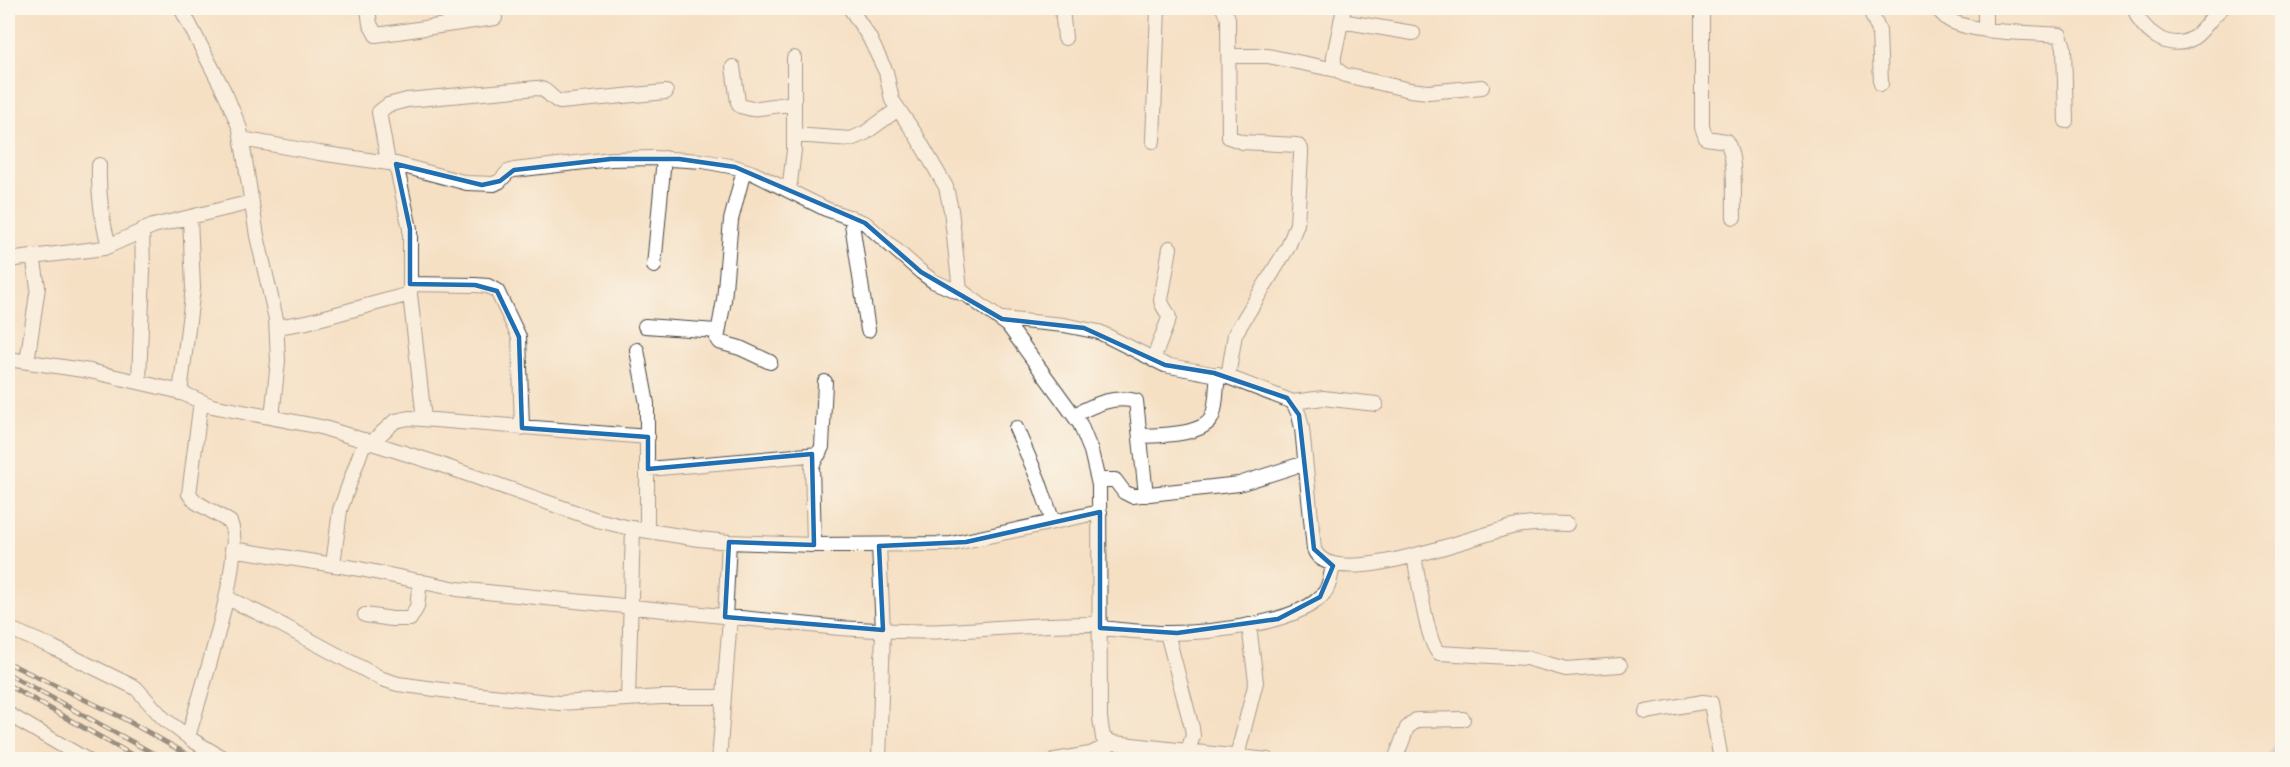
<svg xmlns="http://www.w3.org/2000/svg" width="2290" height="767" viewBox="0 0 2290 767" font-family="'IM FELL English',serif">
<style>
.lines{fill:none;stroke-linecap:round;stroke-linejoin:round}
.stream{stroke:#5fa0d2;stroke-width:3}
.minor-casing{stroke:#494642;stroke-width:16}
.minor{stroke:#fff;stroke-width:14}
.rail-casing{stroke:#2b2b2b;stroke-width:5}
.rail{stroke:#fbf7ec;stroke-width:3;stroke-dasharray:9;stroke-linecap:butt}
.marked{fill:none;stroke:#1f6fb2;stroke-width:4.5;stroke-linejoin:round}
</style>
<rect width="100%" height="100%" fill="#fbf7ec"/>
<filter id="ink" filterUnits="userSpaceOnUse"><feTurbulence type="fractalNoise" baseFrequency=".0167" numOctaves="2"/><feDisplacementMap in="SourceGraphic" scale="12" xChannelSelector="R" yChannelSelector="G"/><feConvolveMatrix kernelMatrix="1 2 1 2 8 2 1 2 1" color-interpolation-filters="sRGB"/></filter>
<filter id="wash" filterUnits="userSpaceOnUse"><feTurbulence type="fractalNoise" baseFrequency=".008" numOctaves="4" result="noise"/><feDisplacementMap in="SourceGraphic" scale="24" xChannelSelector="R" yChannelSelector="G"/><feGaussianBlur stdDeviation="1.35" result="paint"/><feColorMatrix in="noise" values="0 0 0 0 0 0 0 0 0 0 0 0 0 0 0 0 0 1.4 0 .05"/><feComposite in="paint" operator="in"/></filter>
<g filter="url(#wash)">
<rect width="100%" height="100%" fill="#f5e0c4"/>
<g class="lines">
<path class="stream" d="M 2267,760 L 2282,738"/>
</g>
</g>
<g filter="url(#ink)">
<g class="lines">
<g class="minor-casing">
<path id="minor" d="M 181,8 L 226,95 L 240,129 L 257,236 L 276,319 L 278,361 L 272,417
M 368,8 L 370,24 L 376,35 L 495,18
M 850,8 L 869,37 L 886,72 L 892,100 L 916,135 L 946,187 L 951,210 L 960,290 L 1008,325 L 1080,424 L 1091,451 L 1099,485 L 1100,718 L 1103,738 L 1114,743 L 1268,760
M 1062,8 L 1065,38
M 1223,8 L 1228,18 L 1229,137 L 1242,142 L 1297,145 L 1301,149 L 1301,155 L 1297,224 L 1288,247 L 1235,334 L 1228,377
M 1344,8 L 1334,56 C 1333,67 1336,70 1345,75 L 1410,90 L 1428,92 L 1482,87
M 1702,8 L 1702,127 L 1706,138 L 1726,141 C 1737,156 1733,198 1734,217
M 1869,8 L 1879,31 L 1881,84
M 1937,8 C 1941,13 1945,18 1951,21 C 1978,34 2029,32 2060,35 L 2064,47 L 2066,121
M 2135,8 C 2139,30 2170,53 2193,38 C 2204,31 2211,16 2222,8
M 1341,21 L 1413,33
M 1985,28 L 1985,8
M 1229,56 L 1268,56 L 1336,70
M 733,67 L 738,102 L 740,106 L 752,109 L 794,103
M 794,135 L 851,139 L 865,133 L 898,109
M 242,139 L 319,153 L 396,164 L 467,183 L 494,184 L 500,181 L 508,172 L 514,170 L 611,159 L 654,158 L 703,161 L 735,167 L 753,173 L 826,209 L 865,223 L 921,272 L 933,281 L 963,294
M 1153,141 L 1158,8
M 388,162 L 379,112 L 388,105 L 407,100 L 537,88 C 548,89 550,98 560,102 L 666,92
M 396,164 L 410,229 L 410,294 L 424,419
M 99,165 C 98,194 101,218 109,246
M 744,170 L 731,220 L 724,300 L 717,339 L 719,342 L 740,348 L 770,362
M 789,191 L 794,150 L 794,58
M 851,217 L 868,330
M 8,260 L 104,248 L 153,226 L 252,202
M 654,266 L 664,158
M 410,284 L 475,285 L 488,286 L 497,291 L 519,337 L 522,428
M 1002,319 L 1064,325 L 1099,332 L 1165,365 L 1228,377 L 1293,402 L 1299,415 L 1302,428 L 1314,549 C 1330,594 1478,534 1512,527 C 1530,523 1548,523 1567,524
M 645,326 L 717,331
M 277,327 L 307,322 L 410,294
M 637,350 L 647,404 L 647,531
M 8,359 L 90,371 L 177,391 L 212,406 L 321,427 L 436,463 L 597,520 L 630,528 L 699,539 L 729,542 L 814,545 L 951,544 L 1100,512
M 1153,360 L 1169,318 C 1168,311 1162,308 1161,300 L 1170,248
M 27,362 L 38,287 L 33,256
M 139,382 L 143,270 L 142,230
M 180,393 L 193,288 L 190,217
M 1293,402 L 1323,398 L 1376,404
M 1074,415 C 1094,405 1113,395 1136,401 L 1146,495
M 1016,428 L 1038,479 L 1053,522
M 1140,436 C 1157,435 1203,436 1212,417 C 1217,405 1216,387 1218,374
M 372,442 L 395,421 L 409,418 L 648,437
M 648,469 L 819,454
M 1098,480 L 1115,480 L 1124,492 L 1132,496 L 1239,484 L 1305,463
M 814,545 L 812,466 L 822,447 L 825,382
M 232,549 L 360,569 L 457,589 L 840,628 C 875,630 910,633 945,631 C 997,629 1048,623 1101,624
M 1414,556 C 1418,575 1427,644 1439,653 L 1526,658 L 1566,669 L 1620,665
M 333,565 L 340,510 L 365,440
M 227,598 L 267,617 L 382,679 L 398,684 L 472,694 L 559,703 L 661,697 L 724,697
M 365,615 L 392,619 L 410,619 L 417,607 L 420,581
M 725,617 L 729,542
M 8,628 L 52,647 L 136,688 L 163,718 L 192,740 L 226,760
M 1100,628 C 1123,630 1146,633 1169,633 C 1207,633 1302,624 1325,592 C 1330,585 1331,574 1333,566
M 1167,633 L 1192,728 L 1193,736 L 1185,758
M 628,699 L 633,528
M 1646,712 L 1703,702 L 1711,703 L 1721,760
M 8,714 L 87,760
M 188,737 C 199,697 247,554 230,522 L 196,502 L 189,494 L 201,401
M 1237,756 L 1256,682 L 1249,625
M 719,760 L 730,618
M 879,760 L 883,630 L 879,546
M 1055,760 L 1090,754 L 1114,743
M 1395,760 L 1407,728 L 1416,720 L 1463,719"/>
</g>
<use href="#minor" class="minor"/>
<g class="rail-casing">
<path id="rail" d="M 8,663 L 121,717 L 197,760
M 8,674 L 165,760
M 8,685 L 141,760"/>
</g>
<use href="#rail" class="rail"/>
</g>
</g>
<path d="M0 0H2290V767H0ZM 611,159 L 679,159 L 735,167 L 865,223 L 921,272 L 1002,319 L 1084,328 L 1165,365 L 1214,373 L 1287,398 L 1299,415 L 1314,549 L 1333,566 L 1320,597 L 1278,619 L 1177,633 L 1100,628 L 1100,512 L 966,542 L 879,546 L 883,630 L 725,617 L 729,542 L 814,545 L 812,454 L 648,469 L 648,437 L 522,428 L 519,337 L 497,291 L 475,285 L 410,284 L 410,229 L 396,164 L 482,185 L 500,181 L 514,170 Z" fill="#f5e0c4" fill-opacity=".55" fill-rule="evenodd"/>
<path class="marked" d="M 611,159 L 679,159 L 735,167 L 865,223 L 921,272 L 1002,319 L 1084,328 L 1165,365 L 1214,373 L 1287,398 L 1299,415 L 1314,549 L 1333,566 L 1320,597 L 1278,619 L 1177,633 L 1100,628 L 1100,512 L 966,542 L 879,546 L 883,630 L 725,617 L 729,542 L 814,545 L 812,454 L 648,469 L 648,437 L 522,428 L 519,337 L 497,291 L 475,285 L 410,284 L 410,229 L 396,164 L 482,185 L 500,181 L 514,170 Z"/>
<rect width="2290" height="767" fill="none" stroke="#fbf7ec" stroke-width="30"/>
</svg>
